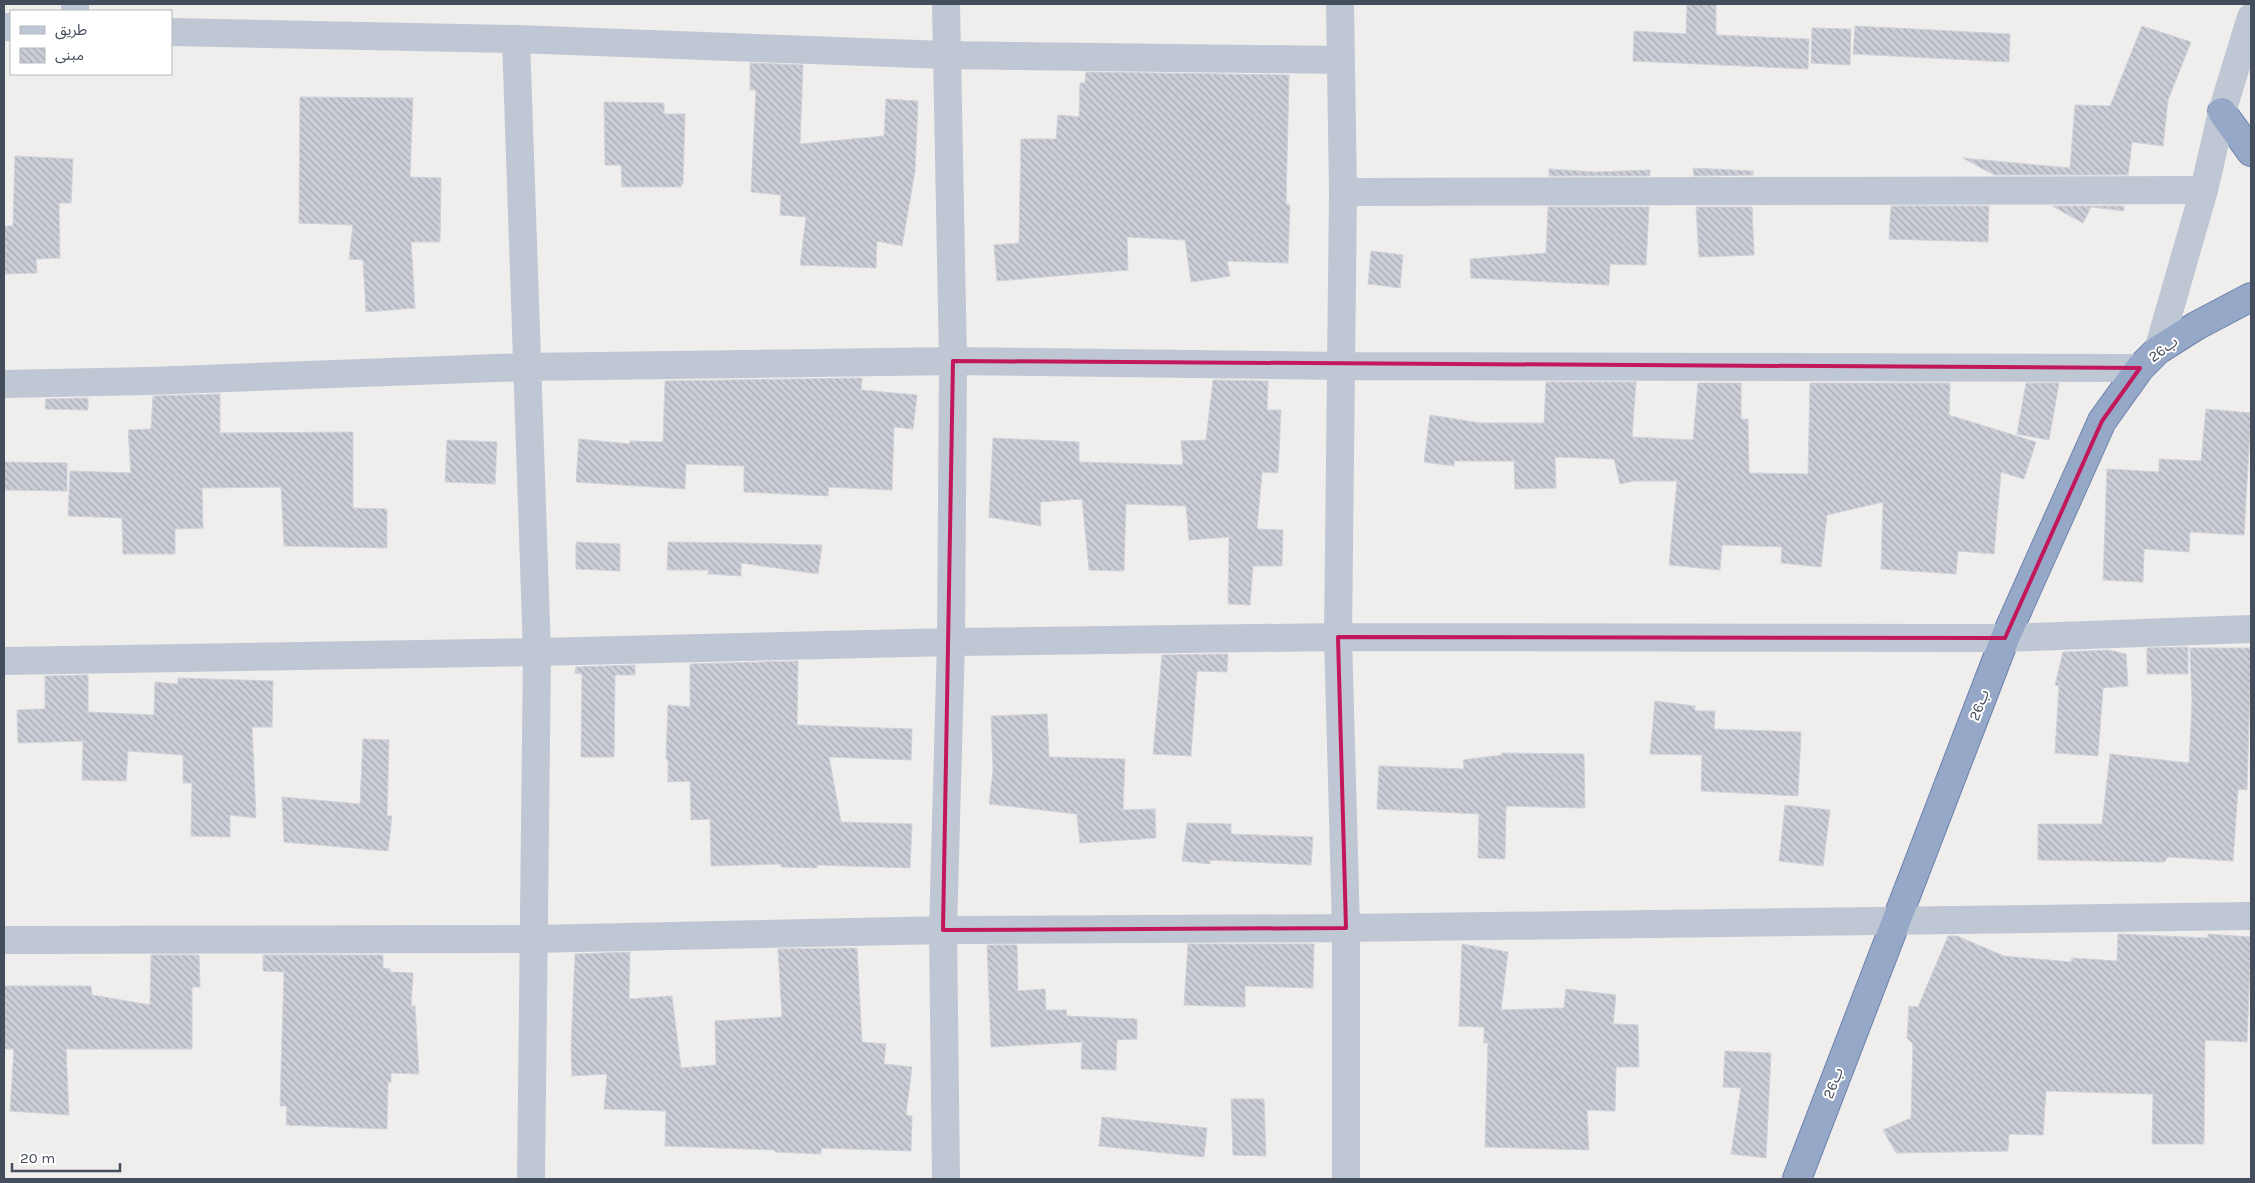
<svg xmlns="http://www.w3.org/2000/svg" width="2255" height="1183" viewBox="0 0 2255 1183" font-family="Karla,'Noto Sans Arabic',sans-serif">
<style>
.building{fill:url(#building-back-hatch);stroke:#d0d2d9}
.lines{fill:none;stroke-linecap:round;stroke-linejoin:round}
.trunk-casing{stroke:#6c82ac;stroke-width:30}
.minor{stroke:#bfc7d4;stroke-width:28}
.tertiary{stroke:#bfc7d4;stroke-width:28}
.trunk{stroke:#96a8c8;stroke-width:28}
.marked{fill:none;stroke:#c2185b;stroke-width:4;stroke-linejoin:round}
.labels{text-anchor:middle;stroke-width:4;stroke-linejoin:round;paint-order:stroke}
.street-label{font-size:15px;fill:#444d5c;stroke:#fff}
</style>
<defs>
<pattern id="building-back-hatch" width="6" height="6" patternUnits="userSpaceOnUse" patternTransform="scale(1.25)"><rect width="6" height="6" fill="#cbced6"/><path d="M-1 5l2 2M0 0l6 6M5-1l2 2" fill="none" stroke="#a6a9b1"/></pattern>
</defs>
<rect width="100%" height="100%" fill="#f0eded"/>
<path class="building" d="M 1687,4 L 1716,4 L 1716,35 L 1809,39 L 1808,69 L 1633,61 L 1634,31 L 1686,34 Z
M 1855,26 L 2010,34 L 2009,62 L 1853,54 Z
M 2142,26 L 2191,42 L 2168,100 L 2163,146 L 2132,142 L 2128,175 L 1994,175 L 1963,158 L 2070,168 L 2075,105 L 2110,106 Z
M 1812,28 L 1851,29 L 1850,65 L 1811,63 Z
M 750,63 L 803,65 L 800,144 L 884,136 L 886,99 L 918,101 L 915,171 L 902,246 L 877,241 L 876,268 L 800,265 L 806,217 L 780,215 L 781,195 L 751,192 L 756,90 L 750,90 Z
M 1086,72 L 1289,75 L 1286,204 L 1290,205 L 1288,263 L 1227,261 L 1230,276 L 1191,282 L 1185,240 L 1127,237 L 1128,270 L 997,281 L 994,245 L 1019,243 L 1021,139 L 1056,139 L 1058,115 L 1079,117 L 1080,83 L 1085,83 Z
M 300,97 L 413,98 L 410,177 L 441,178 L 440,242 L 411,242 L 415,308 L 366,312 L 363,260 L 349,259 L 353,225 L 299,223 Z
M 604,102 L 664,103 L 664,114 L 685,114 L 683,184 L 681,184 L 681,187 L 622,187 L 621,165 L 605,165 Z
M 15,156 L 73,159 L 71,203 L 59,203 L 60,258 L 36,259 L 37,273 L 4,274 L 4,226 L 13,226 Z
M 1693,168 L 1753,171 L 1753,175 L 1694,176 Z
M 1549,169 L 1596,172 L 1650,170 L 1650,176 L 1549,176 Z
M 1891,206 L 1989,206 L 1988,242 L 1889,239 Z
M 2052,206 L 2124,206 L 2124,211 L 2091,207 L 2083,223 Z
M 1548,207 L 1649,207 L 1646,265 L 1610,264 L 1609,285 L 1471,278 L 1470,259 L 1546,253 Z
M 1696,207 L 1752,207 L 1754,255 L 1699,257 Z
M 1371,251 L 1403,255 L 1400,288 L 1368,284 Z
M 862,378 L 861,390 L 917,395 L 913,429 L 894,427 L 892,490 L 829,487 L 828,496 L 744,492 L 744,466 L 686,464 L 685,489 L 576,482 L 579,439 L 630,444 L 630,441 L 663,442 L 665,381 Z
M 1213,380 L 1268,381 L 1267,410 L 1281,410 L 1278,473 L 1262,472 L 1257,529 L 1283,530 L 1282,566 L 1253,566 L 1250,605 L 1228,604 L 1229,537 L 1189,540 L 1186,506 L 1126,504 L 1124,571 L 1089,570 L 1082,499 L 1040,502 L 1041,526 L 989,517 L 993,438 L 1079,442 L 1079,462 L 1183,465 L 1181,441 L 1206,440 Z
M 1546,382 L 1636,382 L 1632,437 L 1693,440 L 1698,383 L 1741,383 L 1741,419 L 1748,419 L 1749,473 L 1808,474 L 1810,383 L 1950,383 L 1949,415 L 2036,442 L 2024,479 L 2001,472 L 1994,554 L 1958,551 L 1956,574 L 1881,569 L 1883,502 L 1827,515 L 1821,567 L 1781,563 L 1782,547 L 1722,545 L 1720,570 L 1669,565 L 1677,481 L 1634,481 L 1620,484 L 1614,459 L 1555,457 L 1556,488 L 1515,489 L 1514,461 L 1454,461 L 1454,466 L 1424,462 L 1430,415 L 1480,423 L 1544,423 Z
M 2026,383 L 2059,383 L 2049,440 L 2017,434 Z
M 220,394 L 220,433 L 353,432 L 353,508 L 387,509 L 387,548 L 284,546 L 281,487 L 202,488 L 203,528 L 175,529 L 175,554 L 123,554 L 122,518 L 68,516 L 70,471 L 131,473 L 128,430 L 151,429 L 153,396 Z
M 88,398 L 88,410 L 45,409 L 46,399 Z
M 2206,409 L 2251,413 L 2244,535 L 2190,532 L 2189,552 L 2144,549 L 2143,582 L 2103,580 L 2107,469 L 2159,472 L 2159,459 L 2201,461 Z
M 447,440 L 497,442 L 495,484 L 445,482 Z
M 4,462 L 67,463 L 67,491 L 4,490 Z
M 576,542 L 620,544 L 620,571 L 576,569 Z
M 668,542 L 743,543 L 822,545 L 818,574 L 741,563 L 741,576 L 708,574 L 708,570 L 667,570 Z
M 2188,647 L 2188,674 L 2147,674 L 2147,648 Z
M 2190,648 L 2251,648 L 2247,790 L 2238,789 L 2233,861 L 2168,857 L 2164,862 L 2038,860 L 2038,824 L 2102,824 L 2110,754 L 2189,763 L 2192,704 Z
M 2108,650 L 2126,654 L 2128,686 L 2103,688 L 2098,756 L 2055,753 L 2059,686 L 2055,685 L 2063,652 Z
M 1228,654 L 1227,672 L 1197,671 L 1191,756 L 1153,754 L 1162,655 Z
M 798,661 L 797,725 L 912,729 L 911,760 L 829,757 L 841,822 L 912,824 L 910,868 L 817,865 L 817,868 L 781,867 L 781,864 L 711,866 L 710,819 L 691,820 L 690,781 L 668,782 L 668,760 L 666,759 L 668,705 L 690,707 L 690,664 Z
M 635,665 L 635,675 L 615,675 L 614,757 L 581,757 L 582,674 L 575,673 L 576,667 Z
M 88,675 L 88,712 L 154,715 L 155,682 L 178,684 L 178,678 L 273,681 L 272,727 L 252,727 L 256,818 L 230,815 L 230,837 L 191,836 L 192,783 L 183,783 L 183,755 L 128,751 L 126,781 L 82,780 L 83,741 L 18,743 L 17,710 L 45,709 L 45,676 Z
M 1655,701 L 1695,706 L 1695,711 L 1715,711 L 1714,729 L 1801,732 L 1798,796 L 1701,791 L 1702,755 L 1650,754 Z
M 1047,714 L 1049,757 L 1125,759 L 1123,810 L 1155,809 L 1156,838 L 1080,843 L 1077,814 L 989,804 L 993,770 L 991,716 Z
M 363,739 L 389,740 L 387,816 L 392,816 L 388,851 L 284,842 L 282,797 L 360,804 Z
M 1502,753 L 1584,754 L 1585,808 L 1506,806 L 1505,859 L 1478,858 L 1479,814 L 1377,809 L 1379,766 L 1464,769 L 1463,760 L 1502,755 Z
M 1785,805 L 1830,810 L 1823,866 L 1779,861 Z
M 1187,823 L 1231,824 L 1231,834 L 1313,837 L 1311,865 L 1210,860 L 1210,864 L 1182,861 Z
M 2118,934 L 2208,938 L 2208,934 L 2251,937 L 2247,1042 L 2205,1040 L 2204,1144 L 2152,1144 L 2153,1094 L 2046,1091 L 2043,1135 L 2009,1134 L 2008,1151 L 1896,1153 L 1883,1130 L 1911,1118 L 1913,1044 L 1907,1038 L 1909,1006 L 1918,1007 L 1948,936 L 1957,936 L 2004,956 L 2071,962 L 2072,958 L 2117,961 Z
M 1188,944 L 1314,944 L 1313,988 L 1245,986 L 1245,1007 L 1184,1005 Z
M 1462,944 L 1508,952 L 1501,1010 L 1564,1008 L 1566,989 L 1616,995 L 1613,1024 L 1638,1025 L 1639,1067 L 1616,1067 L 1615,1111 L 1587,1110 L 1589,1150 L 1485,1147 L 1488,1043 L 1484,1043 L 1484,1027 L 1459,1026 Z
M 987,945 L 1017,945 L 1018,991 L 1045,989 L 1046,1010 L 1066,1010 L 1067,1016 L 1137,1019 L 1137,1039 L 1117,1040 L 1116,1070 L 1081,1069 L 1082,1042 L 991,1047 Z
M 857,948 L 862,1042 L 886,1044 L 884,1064 L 912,1067 L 906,1115 L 912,1116 L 911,1151 L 821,1148 L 821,1154 L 775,1152 L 775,1150 L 665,1146 L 666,1111 L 604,1109 L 607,1074 L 572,1076 L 571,1048 L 575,954 L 630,952 L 629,999 L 672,996 L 681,1068 L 716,1065 L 715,1021 L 782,1017 L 778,949 Z
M 151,955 L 199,955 L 200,987 L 192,987 L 192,1049 L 66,1049 L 69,1115 L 10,1111 L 14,1049 L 4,1049 L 4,986 L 91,986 L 92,995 L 150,1005 Z
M 263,955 L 383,955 L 383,968 L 390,969 L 390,972 L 413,973 L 411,1006 L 415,1006 L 419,1074 L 391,1073 L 391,1082 L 388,1082 L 387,1129 L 286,1125 L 287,1106 L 280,1106 L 284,972 L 263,971 Z
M 1725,1051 L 1771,1053 L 1766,1158 L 1731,1154 L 1741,1088 L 1723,1087 Z
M 1231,1099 L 1264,1099 L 1266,1156 L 1233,1155 Z
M 1102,1117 L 1207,1128 L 1204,1157 L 1099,1146 Z"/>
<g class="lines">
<g class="trunk-casing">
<path id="trunk" d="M 2222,112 L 2251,152
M 1797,1179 L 2005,638 L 2102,421 L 2140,368 L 2158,350 L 2196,326 L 2251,297"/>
</g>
<path class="minor" d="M 75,4 L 75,11
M 946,4 L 953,361 L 951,642 L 943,930 L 946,1179
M 1340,4 L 1343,192 L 1338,637 L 1346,928 L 1346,1179
M 4,27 L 11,27
M 171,32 L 516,39 L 946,55 L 1339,60
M 516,39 L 537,652 L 531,1179
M 1343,192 L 2204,190
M 4,384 L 148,381 L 526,367 L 953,361 L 1340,366 L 2140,368
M 4,661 L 537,652 L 951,642 L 1338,637 L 2005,638 L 2251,629
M 4,940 L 533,939 L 943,930 L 1346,928 L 2251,916"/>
<path class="tertiary" d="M 2158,350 L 2204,190 L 2222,112 L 2251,17"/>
<use href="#trunk" class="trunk"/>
</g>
<path class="marked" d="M 953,361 L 2140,368 L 2102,421 L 2005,638 L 1338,637 L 1346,928 L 943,930 Z"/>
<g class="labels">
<g class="street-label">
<text transform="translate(2163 349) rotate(-37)" y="5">26ب</text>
<text transform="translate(1979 705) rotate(-69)" y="5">26ب</text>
<text transform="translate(1833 1083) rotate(-69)" y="5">26ب</text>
</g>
</g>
<rect width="2255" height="1183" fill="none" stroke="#444d5c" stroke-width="10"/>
<rect x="10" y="10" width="162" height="65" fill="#ffffff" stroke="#b4b8be"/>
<rect x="20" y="26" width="25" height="8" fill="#bfc7d4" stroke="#b4b8be"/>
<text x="55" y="35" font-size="15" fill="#444d5c">طريق</text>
<rect x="20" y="48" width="25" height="15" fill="url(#building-back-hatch)" stroke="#b4b8be"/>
<text x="55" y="60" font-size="15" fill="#444d5c">مبنى</text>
<path d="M12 1163v8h108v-8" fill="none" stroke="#444d5c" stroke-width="2.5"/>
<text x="20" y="1163" font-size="15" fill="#444d5c" stroke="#ffffff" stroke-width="4" paint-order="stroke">20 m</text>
</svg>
